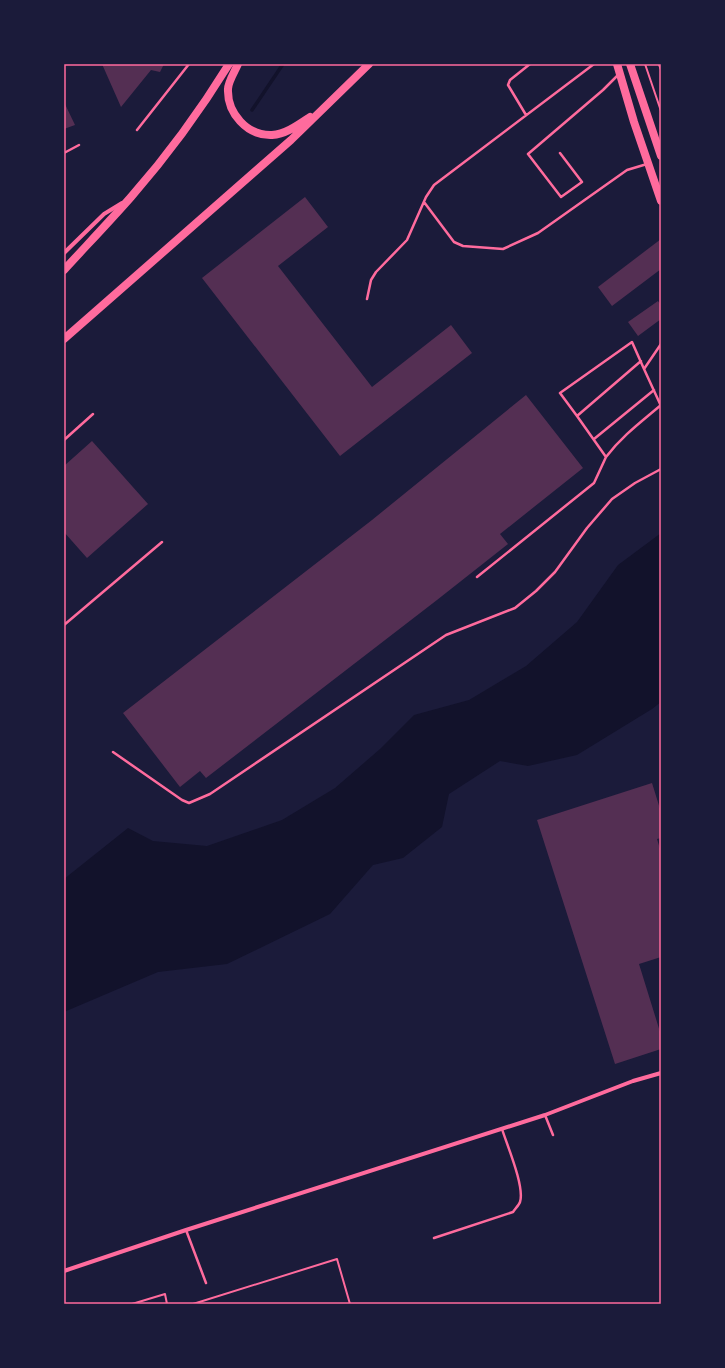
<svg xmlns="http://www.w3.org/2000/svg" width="725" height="1368" viewBox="0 0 725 1368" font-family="'Archivo Narrow',sans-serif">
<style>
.water{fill:#12122b}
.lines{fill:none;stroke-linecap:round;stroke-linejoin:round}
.stream{stroke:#12122b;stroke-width:3.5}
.building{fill:#542f53}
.path{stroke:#ff6b9d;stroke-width:2}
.service{stroke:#ff6b9d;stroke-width:2.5}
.minor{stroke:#ff6b9d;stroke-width:4}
.primary{stroke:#ff6b9d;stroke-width:8}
.neatline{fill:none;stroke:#ff6b9d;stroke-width:1.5}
</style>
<rect width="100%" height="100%" fill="#1b1b3a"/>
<path class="water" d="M 661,533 L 661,702 L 652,709 L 577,755 L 528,766 L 500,761 L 449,794 L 442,827 L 403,858 L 373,865 L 330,914 L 227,964 L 158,972 L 64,1012 L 64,879 L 128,828 L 153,841 L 207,846 L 282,820 L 335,788 L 380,749 L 414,715 L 469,700 L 526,666 L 577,622 L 618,565 Z"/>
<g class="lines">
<path class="stream" d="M 252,110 L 283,64"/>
</g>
<path class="building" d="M 102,64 L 164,64 L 160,72 L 151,70 L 121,107 Z
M 64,102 L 75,125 L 64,129 Z
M 305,197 L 328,227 L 278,266 L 372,387 L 451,325 L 472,353 L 340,456 L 202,278 Z
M 661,239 L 661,269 L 612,306 L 598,287 Z
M 658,301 L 661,305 L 661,319 L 638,336 L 628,322 Z
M 526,395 L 583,468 L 500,534 L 508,544 L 437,600 L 206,778 L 200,771 L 180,787 L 123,713 L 372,520 Z
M 92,441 L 148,504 L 87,558 L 64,532 L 64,466 Z
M 652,783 L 661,812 L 661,838 L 657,839 L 661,852 L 661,957 L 639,964 L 661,1035 L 661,1049 L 615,1064 L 537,820 Z"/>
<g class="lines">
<path class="path" d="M 645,64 L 661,111
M 132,1304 L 165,1294 L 167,1304
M 193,1304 L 337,1259 L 350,1304"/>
<path class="service" d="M 659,64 L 661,69
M 526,115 L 508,85 L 510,80 L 530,64
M 137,130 L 189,64
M 64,153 L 79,145
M 560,153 L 582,182 L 561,197 L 528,154 L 603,90 L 618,75
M 424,202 L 454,242 L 463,246 L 503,249 L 538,233 L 627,170 L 647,164
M 367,299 L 371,280 L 376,272 L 407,240 L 426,197 L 434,185 L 594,64
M 661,344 L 644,369 L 661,406
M 641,361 L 577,416 L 606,457 C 622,436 641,422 661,405
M 577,416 L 560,393 L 632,342 L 644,369
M 594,439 L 654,390
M 64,440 L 93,414
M 477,577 L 594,483 L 606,457
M 64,625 L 162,542
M 113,752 L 182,800 L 189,803 L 210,794 L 446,635 L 515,608 L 536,591 L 555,572 L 587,528 L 612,499 L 635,483 L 661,469
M 545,1115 L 553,1135
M 186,1230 L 206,1283
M 434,1238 L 513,1212 C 515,1209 519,1205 520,1202 C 525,1187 507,1145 502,1129"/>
<path class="minor" d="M 64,253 L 104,214 L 122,203
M 64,1271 L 186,1230 L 545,1115 L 633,1081 L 661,1073"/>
<path class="primary" d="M 238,64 C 235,71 228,82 228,89 C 227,113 247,136 272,135 C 286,134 298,125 310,117
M 617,64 L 634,122 L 661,201
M 630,64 L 661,156
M 64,270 C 86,246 109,222 131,197 C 167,156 200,111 229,64
M 64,339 L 291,140 L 369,64"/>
</g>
<rect width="725" height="1368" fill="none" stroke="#1b1b3a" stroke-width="130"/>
<rect x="65" y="65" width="595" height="1238" class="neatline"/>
</svg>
